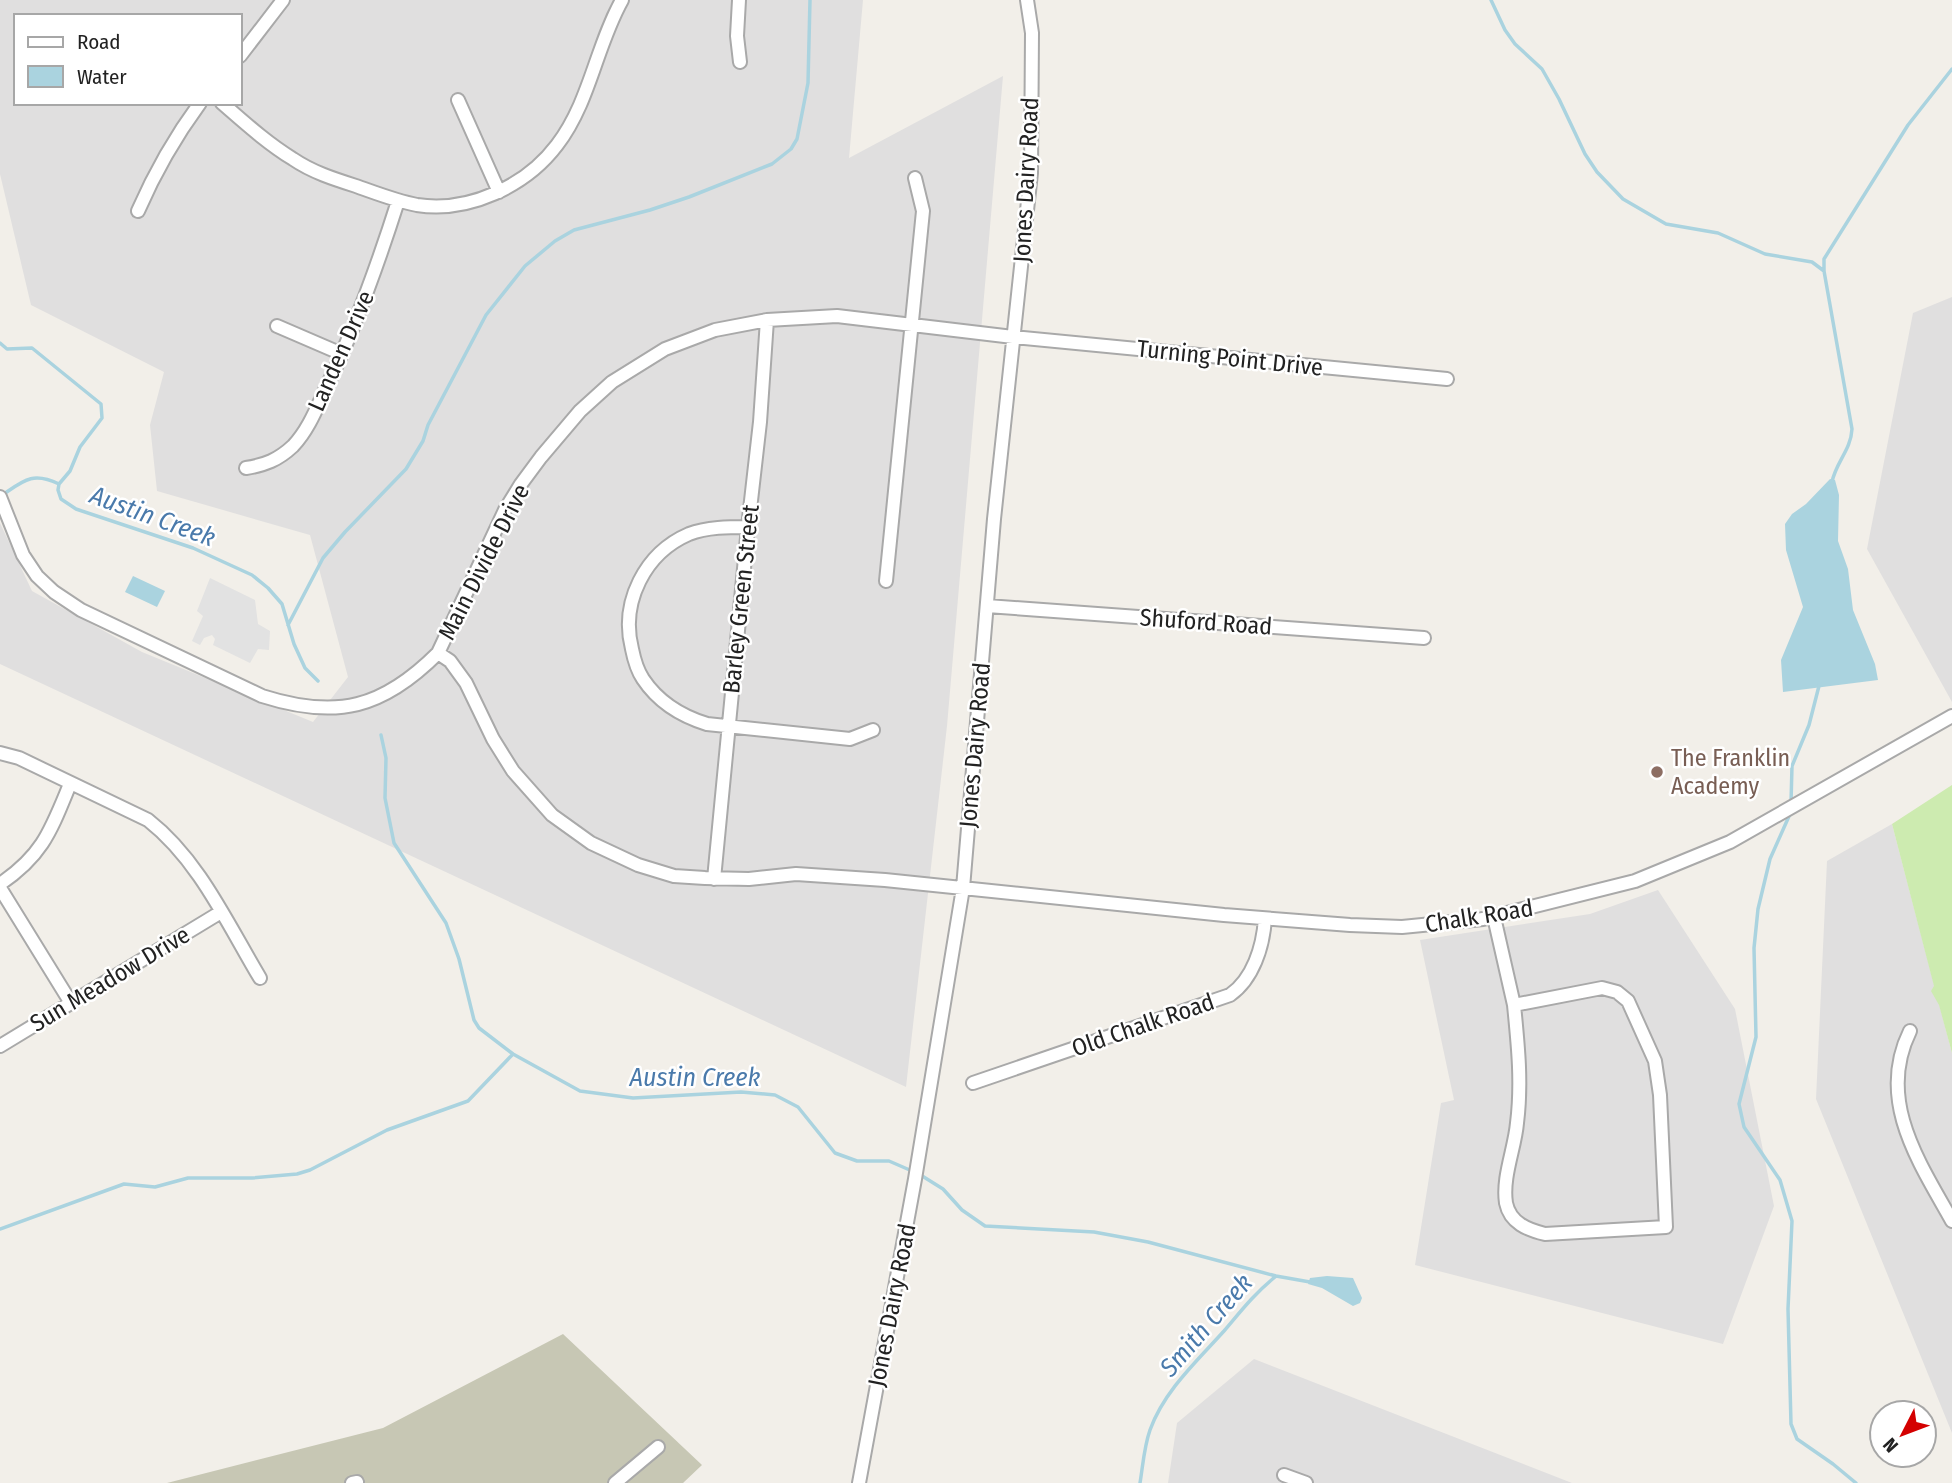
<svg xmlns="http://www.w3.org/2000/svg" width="1952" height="1483" viewBox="0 0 1952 1483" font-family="'Fira Sans Condensed',sans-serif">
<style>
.residential{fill:#e0dfdf;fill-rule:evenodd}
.construction{fill:#c7c7b4}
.grass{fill:#cdebb0}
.parking{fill:#e2e2e2}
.water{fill:#aad3df}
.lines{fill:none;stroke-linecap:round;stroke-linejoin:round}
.stream{stroke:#aad3df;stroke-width:3.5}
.minor-casing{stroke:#a9a9a9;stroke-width:16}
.minor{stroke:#fff;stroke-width:12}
.education-dot{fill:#8d6e63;stroke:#fff;stroke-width:2.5}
.labels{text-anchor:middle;stroke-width:5;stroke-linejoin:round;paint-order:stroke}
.street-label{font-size:24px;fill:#222;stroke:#fff}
.education-label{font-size:24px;fill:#785e54;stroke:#fff;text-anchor:start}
.water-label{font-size:26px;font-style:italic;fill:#4a7aab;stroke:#fff}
</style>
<rect width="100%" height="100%" fill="#f2efe9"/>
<path class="residential" d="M 0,0 L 863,0 L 849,158 L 1003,76 L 947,726 L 906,1087 L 0,664 L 0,523 L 32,591 L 142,652 L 313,722 L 348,677 L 310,535 L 157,491 L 150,425 L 164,372 L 31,305 L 0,174 ZM 16,16 L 240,16 L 240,103 L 16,103 Z
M 1952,297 L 1952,702 L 1867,549 L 1913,313 Z
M 1892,824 L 1952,1053 L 1952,1433 L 1816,1099 L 1827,861 Z
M 1658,890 L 1735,1009 L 1774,1206 L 1723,1344 L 1415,1265 L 1441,1103 L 1454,1100 L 1420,940 L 1590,914 Z
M 1254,1359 L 1572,1483 L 1168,1483 L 1177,1423 Z"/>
<path class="construction" d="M 563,1334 L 702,1465 L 683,1483 L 167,1483 L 383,1428 Z"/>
<path class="grass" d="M 1952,785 L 1952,1053 L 1939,1005 L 1931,991 L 1934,986 L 1892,824 Z"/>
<path class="parking" d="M 210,578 L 255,600 L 258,624 L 270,631 L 269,650 L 258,649 L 250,663 L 213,645 L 215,639 L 212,635 L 204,638 L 200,645 L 192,641 L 203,616 L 197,611 Z"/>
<path class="water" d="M 1830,479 L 1835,480 L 1839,495 L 1838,541 L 1848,569 L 1853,610 L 1875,664 L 1878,680 L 1783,692 L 1781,660 L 1803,607 L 1786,550 L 1785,524 L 1792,514 L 1806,504 Z
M 133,576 L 165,591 L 157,607 L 125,592 Z
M 1327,1276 L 1353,1278 L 1362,1298 L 1360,1303 L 1353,1306 L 1322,1288 L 1308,1284 L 1310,1278 Z"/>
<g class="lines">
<path class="stream" d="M 1491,0 L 1505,30 L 1515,44 L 1542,69 L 1559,99 L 1585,154 L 1597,172 L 1623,199 L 1666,224 L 1718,233 L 1765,254 L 1812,262 L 1824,271
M 0,343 L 7,349 L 32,348 L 101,404 L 102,418 L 80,447 L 70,471 L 59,484 L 58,490 L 61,499 L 76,509 L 193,548 L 252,575 L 268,588 L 282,604 L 294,644 L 305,668 L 318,681
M 1832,482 C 1836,462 1851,450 1852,429 L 1824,271 L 1824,259 L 1908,125 L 1952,69
M 1,496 C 23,481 32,471 59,484
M 288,625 L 323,558 L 345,532 L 406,469 L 423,441 L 428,425 L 486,315 L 525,266 L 555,241 L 574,230 L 650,210 L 689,197 L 772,164 L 791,149 L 797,139 L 808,83 L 810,0
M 381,735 L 386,758 L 385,798 L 394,843 L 446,923 L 459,959 L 474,1020 L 479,1028 L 513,1054 L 580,1091 L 633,1098 L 741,1092 L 775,1095 L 798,1107 L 835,1153 L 857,1161 L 889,1161 L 912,1171
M 1791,803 L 1792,766 L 1809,725 L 1820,682
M 1790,814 L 1770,859 L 1758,909 L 1754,948 L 1756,1037 L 1739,1104 L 1744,1127 L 1780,1180 L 1792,1221 L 1788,1309 L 1791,1424 L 1797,1439 L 1833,1464 L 1856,1483
M 919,1174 L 943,1189 L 962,1210 L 985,1226 L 1094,1232 L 1148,1242 L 1276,1276 L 1310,1282
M 0,1229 L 124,1184 L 155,1187 L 188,1178 L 252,1178 L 297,1174 L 310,1170 L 387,1130 L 468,1101 L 513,1054
M 1140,1483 C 1143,1465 1144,1447 1150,1430 C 1164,1391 1197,1361 1224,1331 C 1241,1311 1254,1294 1275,1277"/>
<g class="minor-casing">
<path id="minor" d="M 739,0 L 737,36 L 740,62
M 240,56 L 283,0
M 458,100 L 499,192
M 222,103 C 245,123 267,143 293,159 C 312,172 334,179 356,186 C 376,193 396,201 417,205 C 469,213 526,186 557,145 C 590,102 596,46 622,0
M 138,211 C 155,172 175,137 200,103
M 277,326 L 342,354
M 246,468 C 265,465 278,460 293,446 C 309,429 317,407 327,386 C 356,326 378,264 398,201
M 0,497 L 23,555 L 37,576 L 54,592 L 81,610 L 262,696 C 337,720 383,708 438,653 L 505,510 L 521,484 L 541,457 L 580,411 L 612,382 L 665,349 L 715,330 L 767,320 L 837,316 L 1013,337 L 1447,379
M 748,527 C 729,527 707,527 689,534 C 645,553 620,602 632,649 C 634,659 637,670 643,679 C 659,703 681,716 707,724 L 850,739 L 873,730
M 886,581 L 923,211 L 915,178
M 987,606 L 1424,638
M 438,653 L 450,661 L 466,683 L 493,739 L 513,771 L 552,815 L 591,843 L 638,865 L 674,876 L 705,878 L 749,879 L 796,874 L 885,880 L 1224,915 L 1350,925 L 1402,927 L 1483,919 L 1635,881 L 1730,842 L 1952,716
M 0,753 L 19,758 L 148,820 C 199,860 227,923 260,978
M 714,879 L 748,527 L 760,422 L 767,320
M 0,884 C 43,855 51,830 70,784
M 0,888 L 71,1003
M 1494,917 L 1514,1005 L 1602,988 L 1617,992 L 1628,1001 L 1655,1061 L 1660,1095 L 1666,1227 L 1545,1234 C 1528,1230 1510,1223 1506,1203 C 1502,1177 1515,1148 1517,1123 C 1522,1083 1518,1045 1514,1005
M 1910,1031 C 1876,1100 1919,1162 1952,1221
M 0,1046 L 221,912
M 973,1083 L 1230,995 C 1253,979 1263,947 1265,919
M 1284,1475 L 1306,1483
M 352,1483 L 357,1482
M 615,1483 L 658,1447
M 859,1483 L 915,1179 L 963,888 L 994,519 L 1031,173 L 1032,33 L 1027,0"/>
</g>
<use href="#minor" class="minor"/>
</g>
<circle class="education-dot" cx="1657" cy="772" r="7"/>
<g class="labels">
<g class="street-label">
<text transform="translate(1026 180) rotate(-87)" y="8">Jones Dairy Road</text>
<text transform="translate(341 351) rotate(-66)" y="8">Landen Drive</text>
<text transform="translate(1230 358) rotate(6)" y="8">Turning Point Drive</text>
<text transform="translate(484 562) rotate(-63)" y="8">Main Divide Drive</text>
<text transform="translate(741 599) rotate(-84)" y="8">Barley Green Street</text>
<text transform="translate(1206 622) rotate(4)" y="8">Shuford Road</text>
<text transform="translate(975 745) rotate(-85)" y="8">Jones Dairy Road</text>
<text transform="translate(1479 916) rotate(-9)" y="8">Chalk Road</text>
<text transform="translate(110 979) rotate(-31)" y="8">Sun Meadow Drive</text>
<text transform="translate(1143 1025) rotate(-19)" y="8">Old Chalk Road</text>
<text transform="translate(892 1305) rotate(-79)" y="8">Jones Dairy Road</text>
</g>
<g class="education-label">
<text x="1671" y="766">The Franklin<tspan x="1671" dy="28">Academy</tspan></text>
</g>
<g class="water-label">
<text transform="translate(153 516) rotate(20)" y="9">Austin Creek</text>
<text x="695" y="1086">Austin Creek</text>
<text transform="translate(1206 1325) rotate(-49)" y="9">Smith Creek</text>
</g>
</g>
<rect x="14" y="14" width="228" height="91" fill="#ffffff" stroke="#a7a7a7" stroke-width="2"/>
<rect x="28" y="37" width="35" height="10" fill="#ffffff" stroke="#a7a7a7" stroke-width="2"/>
<text x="77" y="49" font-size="21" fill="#222222">Road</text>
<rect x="28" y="66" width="35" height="21" fill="#aad3df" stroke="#a7a7a7" stroke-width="2"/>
<text x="77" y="84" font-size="21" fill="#222222">Water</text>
<g transform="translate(1903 1434) rotate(228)"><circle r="33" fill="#ffffff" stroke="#a7a7a7" stroke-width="2"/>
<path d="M0-5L12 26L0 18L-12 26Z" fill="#d40000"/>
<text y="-10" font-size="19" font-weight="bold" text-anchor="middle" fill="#222222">N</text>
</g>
</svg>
